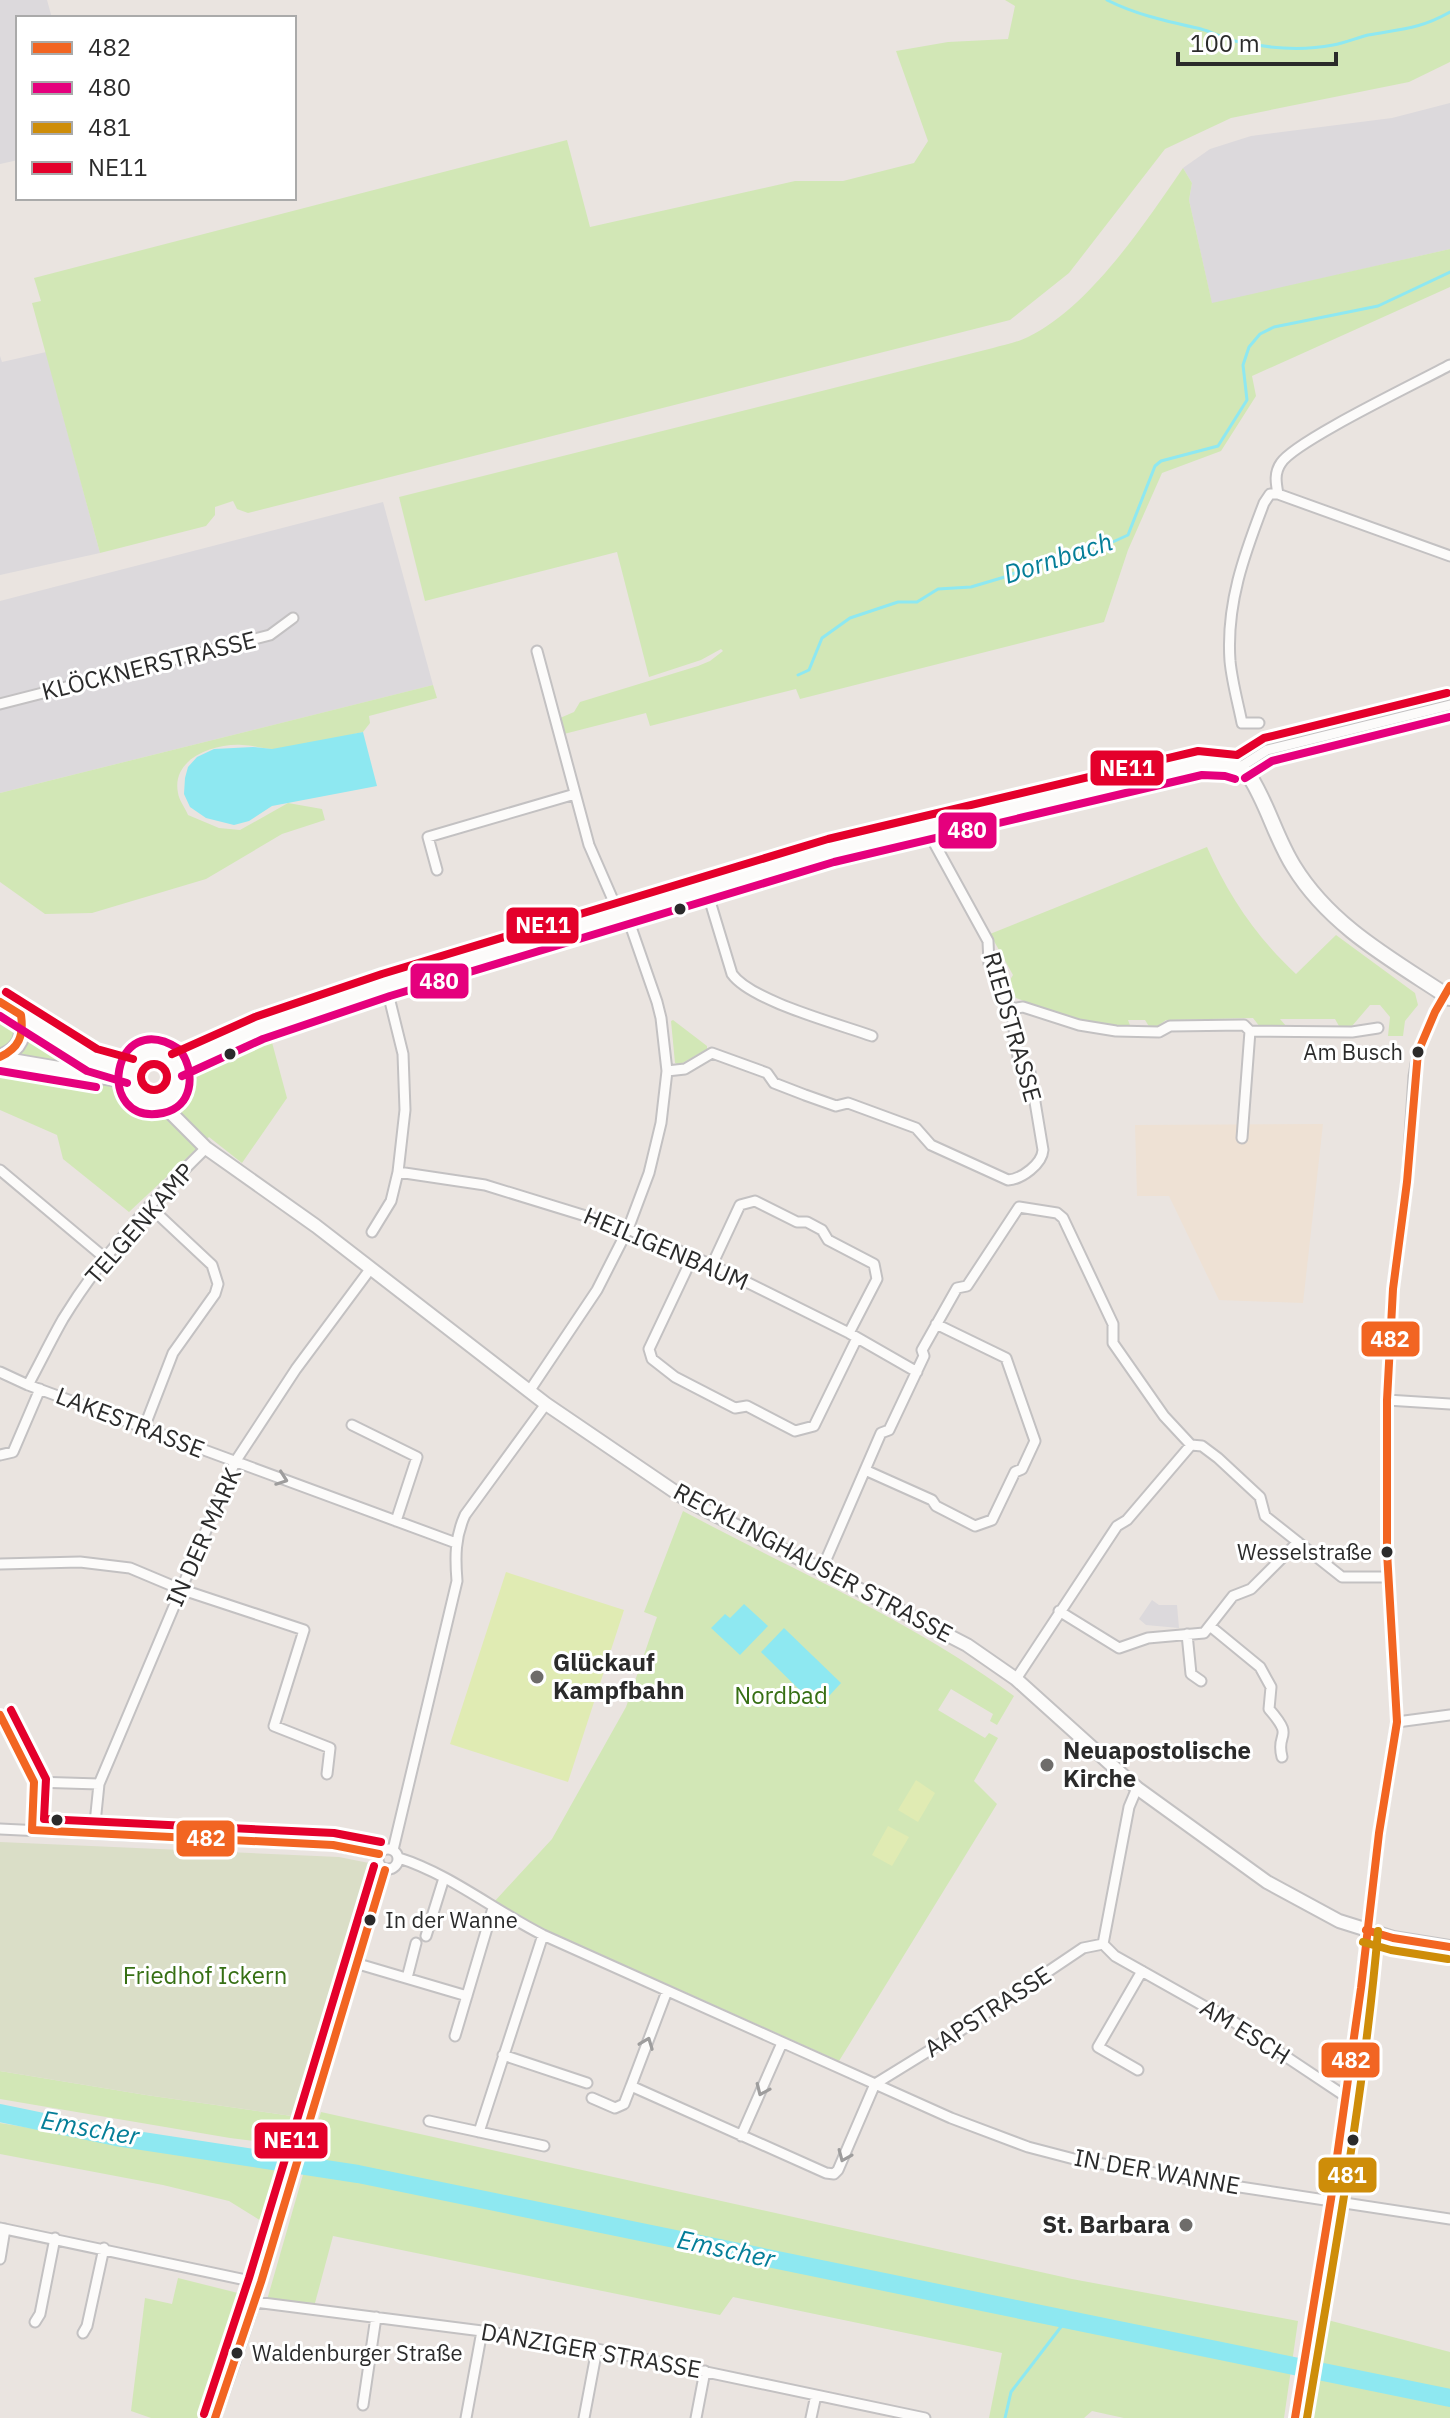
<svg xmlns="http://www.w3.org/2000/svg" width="1450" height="2418" viewBox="0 0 1450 2418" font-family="'IBM Plex Sans',sans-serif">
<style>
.industrial{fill:#dcd9dc}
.education{fill:#eee1d4}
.green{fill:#d2e7b6}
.cemetery{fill:#dadec7}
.pitch{fill:#e0ebb3}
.water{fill:#8ee8f1}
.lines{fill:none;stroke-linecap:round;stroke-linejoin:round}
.stream{stroke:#8ee8f1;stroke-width:3}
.river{stroke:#8ee8f1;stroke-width:18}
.minor-casing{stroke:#c3c1c2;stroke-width:13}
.tertiary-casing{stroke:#c3c1c2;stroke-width:16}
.secondary-casing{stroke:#c3c1c2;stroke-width:18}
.minor{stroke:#fcfbfa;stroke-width:9}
.tertiary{stroke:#fcfbfa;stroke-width:12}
.secondary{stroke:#fcfbfa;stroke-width:14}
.bus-1-casing{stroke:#fff;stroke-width:14}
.bus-2-casing{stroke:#fff;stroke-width:14}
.bus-3-casing{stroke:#fff;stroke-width:14}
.bus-4-casing{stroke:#fff;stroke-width:14}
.bus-1{stroke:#f26522;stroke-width:8}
.bus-2{stroke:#e5007d;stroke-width:8}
.bus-3{stroke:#ce8d09;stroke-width:8}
.bus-4{stroke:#e4002b;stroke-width:8}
.oneway{stroke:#9e9d9d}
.bus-dot{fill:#2b2b2b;stroke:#fff;stroke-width:3}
.poi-dot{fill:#6e6c6a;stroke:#fff;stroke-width:3}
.labels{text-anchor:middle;stroke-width:6;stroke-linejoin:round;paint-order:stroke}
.bus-label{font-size:22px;fill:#2b2b2b;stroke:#fff;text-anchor:end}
.street-label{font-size:24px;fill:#2b2b2b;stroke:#fff}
.poi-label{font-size:24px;font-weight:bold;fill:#2b2b2b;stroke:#fff;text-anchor:start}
.park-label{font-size:24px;fill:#366f14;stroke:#fff}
.water-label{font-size:26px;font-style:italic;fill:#047e98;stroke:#fff}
.line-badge{stroke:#fff;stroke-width:3}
.badge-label{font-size:22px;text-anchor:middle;font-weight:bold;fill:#fff}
</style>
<rect width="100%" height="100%" fill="#eae4e0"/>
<path class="industrial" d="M 0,0 L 47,0 L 52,18 L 18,18 L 18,160 L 0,164 Z
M 1450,103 L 1450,249 L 1212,304 L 1189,200 L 1192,183 L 1183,168 L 1210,149 L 1251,136 L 1392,118 Z
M 46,352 L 100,553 L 0,575 L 0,356 L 2,362 Z
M 383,502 L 433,685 L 0,793 L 0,601 Z
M 1152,1600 L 1159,1605 L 1177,1605 L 1179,1628 L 1146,1625 L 1139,1619 Z"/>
<path class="education" d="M 1323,1124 L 1303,1303 L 1219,1300 L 1169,1196 L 1137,1196 L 1135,1125 Z"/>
<path class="green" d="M 1005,0 L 1450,0 L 1450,62 L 1409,82 L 1231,118 L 1165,149 L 1069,273 L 1010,320 L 248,513 L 237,509 L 233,501 L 215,507 L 215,515 L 206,526 L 100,553 L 32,303 L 41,301 L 34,278 L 567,140 L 590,227 L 795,181 L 843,181 L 914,163 L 928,141 L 896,51 L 948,42 L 1008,39 L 1015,6 Z
M 1183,168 L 1192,183 L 1189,200 L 1212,303 L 1450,249 L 1450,287 L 1252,376 L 1256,396 L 1221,451 L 1162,473 L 1128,550 L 1104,622 L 800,699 L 796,689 L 650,726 L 646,713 L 564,734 L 560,718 L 574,712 L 580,702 L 698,666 L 710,661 L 723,651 L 721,649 L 701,660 L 649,677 L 617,552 L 425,601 L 399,497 L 993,348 C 1004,345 1018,342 1028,337 C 1090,307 1145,223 1183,168 Z
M 433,685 L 437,698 L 369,716 L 370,723 L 363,732 C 334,738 303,749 273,749 C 263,749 252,745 242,745 C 215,743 171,758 178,793 C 179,800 185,808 188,815 L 219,828 L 240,830 L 288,803 L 322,809 L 325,820 L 282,834 L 206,879 L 92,913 L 45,914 L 0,882 L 0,793 Z
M 1207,847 C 1228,895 1257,938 1296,974 L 1336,935 L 1415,993 L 1418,1005 L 1405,1021 L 1403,1036 L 1388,1036 L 1390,1017 L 1380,1005 L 1370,1005 L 1352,1026 L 1339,1026 L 1335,1019 L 1280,1019 L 1286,1026 L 1260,1027 L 1253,1018 L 1166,1020 L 1155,1028 L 1150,1028 L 1145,1020 L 1128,1020 L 1131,1028 L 1078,1021 L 1008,995 L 1005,988 L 1013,975 L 990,934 Z
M 0,1009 L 43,1040 L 83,1062 L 123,1075 C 124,1094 136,1099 152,1109 L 178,1096 L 185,1078 L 270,1035 L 287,1098 L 242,1163 L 209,1137 L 129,1212 L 63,1159 L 57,1135 L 0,1110 Z
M 673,1020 L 707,1046 L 707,1049 L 679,1065 L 675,1063 L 671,1021 Z
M 683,1511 C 794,1571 912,1620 1014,1696 L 997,1725 L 990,1721 L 993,1714 L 951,1689 L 938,1710 L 985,1738 L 989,1733 L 998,1738 L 974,1781 L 997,1804 L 839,2061 L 544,1929 L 494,1902 L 552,1839 L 626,1707 L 657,1617 L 644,1612 Z
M 0,2071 L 146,2095 L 292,2116 L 286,2145 L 230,2138 L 0,2099 Z
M 321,2112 L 1072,2279 L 1298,2321 L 1284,2418 L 1124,2418 L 1092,2411 L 1084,2418 L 989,2418 L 1002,2353 L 733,2297 L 720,2315 L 333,2236 L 315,2303 L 267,2300 Z
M 0,2123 L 279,2169 L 266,2224 L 229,2201 L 163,2185 L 0,2154 Z
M 178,2278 L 242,2294 L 204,2418 L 151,2418 L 131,2411 L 145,2298 L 172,2304 Z
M 1320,2318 L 1450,2352 L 1450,2418 L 1305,2418 Z"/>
<path class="cemetery" d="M 0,1842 L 339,1857 L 379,1865 L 292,2116 L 146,2095 L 0,2071 Z"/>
<path class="pitch" d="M 506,1572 L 624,1610 L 568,1782 L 450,1744 Z
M 916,1780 L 935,1793 L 918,1822 L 898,1810 Z
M 888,1826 L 909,1837 L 892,1866 L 872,1855 Z"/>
<path class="water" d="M 363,732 L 377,786 L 272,806 L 249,821 L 234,825 L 206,818 L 190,807 L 184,794 L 185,778 L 188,767 L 197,757 L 214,749 L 253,747 L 272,749 Z
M 744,1604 L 768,1626 L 740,1655 L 711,1628 L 725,1614 L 730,1618 Z
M 784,1628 L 841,1683 L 818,1708 L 761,1652 Z"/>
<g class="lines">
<path class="stream" d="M 1107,0 C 1136,15 1170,22 1201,29 C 1212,32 1223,38 1235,41 C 1266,48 1302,51 1333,45 C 1345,43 1356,38 1368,35 C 1401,29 1420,29 1450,12
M 798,675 L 809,670 L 822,638 L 850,618 L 898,602 L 917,602 L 938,589 L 971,587 L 1008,576 L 1036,563 L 1080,557 L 1128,535 L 1155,466 L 1161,461 L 1218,446 L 1247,400 L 1243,365 L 1249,347 L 1260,334 L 1274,327 L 1378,306 L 1450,272
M 1005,2418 L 1011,2392 L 1067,2319"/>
<path class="river" d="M 0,2113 L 116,2137 L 358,2174 L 1450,2398"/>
<g class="minor-casing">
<path id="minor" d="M 1278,494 L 1450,556
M 0,704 L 270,635 L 293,618
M 1259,723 L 1242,723 C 1238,703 1232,682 1230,661 C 1226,604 1244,555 1264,503 L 1270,494 L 1278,494 C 1276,483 1274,473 1281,463 C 1295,441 1419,382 1450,365
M 1239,768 L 1267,750 L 1450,705
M 437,870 L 428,837 L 575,794
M 706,888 L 732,974 C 751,1001 839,1024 872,1036
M 1011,1009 L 1023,1007 L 1079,1025 L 1116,1031 L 1159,1032 L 1170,1026 L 1244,1025 L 1250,1031 L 1352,1032 L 1378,1028
M 667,1071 L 685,1069 L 712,1053 L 767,1073 L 774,1083 L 805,1095 L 836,1106 L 848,1103 L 916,1128 L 931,1145 L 1008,1180 C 1022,1179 1042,1164 1043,1150 L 1030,1072 L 1019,1064 L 1011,1009 L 989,964 L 988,941 L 932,839 L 928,826
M 1242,1138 L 1250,1031
M 0,1170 L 105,1258
M 398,1172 L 485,1185 L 628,1229 L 712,1265 L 849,1333 L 917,1372
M 372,1232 L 391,1201 L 398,1172 L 405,1110 L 403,1054 L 386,985
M 693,1256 L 649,1349 L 652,1359 L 675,1377 L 735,1408 L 747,1406 L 795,1431 L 814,1426 L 857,1338
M 712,1265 L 740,1205 L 755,1201 L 797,1222 L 807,1222 L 822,1230 L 828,1240 L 874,1264 L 877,1279 L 849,1333
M 0,1372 L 28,1385 L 456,1543
M 28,1385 C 40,1363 51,1340 63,1319 C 102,1255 153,1200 206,1148
M 530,1390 L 597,1290 L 628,1229 L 649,1173 L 661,1123 L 667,1071 L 661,1018 L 657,1002 L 632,930 L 613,900 L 589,845 L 537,651
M 1387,1400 L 1450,1404
M 352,1425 L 417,1457 L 396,1521
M 144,1428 L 173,1353 L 215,1294 L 218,1284 L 212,1265 L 149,1206
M 0,1455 L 13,1452 L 40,1389
M 865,1470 L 932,1500 L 936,1506 L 975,1526 L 992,1520 L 1015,1472 L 1022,1469 L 1035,1441 L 1006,1358 L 936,1324
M 0,1564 L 80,1562 L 130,1568 L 180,1589 L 304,1630 L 274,1726 L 330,1748 L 327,1774
M 822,1569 L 881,1433 L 889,1430 L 924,1356 L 922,1350 L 957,1288 L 967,1286 L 1019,1207 L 1057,1213 L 1063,1218 L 1113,1324 L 1113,1343 L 1164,1416 L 1191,1445 L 1202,1446 L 1218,1458 L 1260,1497 L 1265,1516 L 1342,1577 L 1388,1577
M 1059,1611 L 1119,1648 L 1148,1638 L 1204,1633 L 1233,1596 L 1251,1589 L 1298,1542
M 1210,1626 L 1260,1667 L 1271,1687 L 1269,1709 C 1296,1740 1275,1731 1282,1757
M 1187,1634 L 1191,1674 L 1201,1681
M 1016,1679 L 1117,1526 L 1127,1520 L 1191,1445
M 0,1715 L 34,1782 L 32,1830
M 1397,1722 L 1450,1715
M 34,1782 L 99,1784
M 0,1829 L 333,1845 L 379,1854
M 94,1833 L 99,1784 L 235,1462 L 296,1369 L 371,1268
M378 1859a10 10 0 1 1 20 0a10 10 0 1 1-20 0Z
M 393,1850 L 457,1581 C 455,1557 455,1537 465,1515 L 546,1404
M 399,1858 C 450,1874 495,1911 543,1935 L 951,2118 L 1028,2147 L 1074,2159 L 1207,2182 L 1450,2219
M 426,1936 L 444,1878
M 1103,1944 L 1115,1956 L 1211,2010 L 1219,2012 L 1345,2096
M 1103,1944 L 1129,1807 L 1137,1788
M 355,1963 L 467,1996
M 407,1978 L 416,1943
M 667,1991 L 631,2086 L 826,2173 L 834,2174 L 838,2170 L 875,2084
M 455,2036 L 493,1908
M 503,2055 L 587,2083
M 1138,2070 L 1098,2047 L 1142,1971
M 875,2084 L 948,2039 L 1083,1948 L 1103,1944
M 592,2098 L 615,2108 L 624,2104 L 631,2086
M 429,2121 L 544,2146
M 479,2132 L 543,1935
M 741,2136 L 782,2043
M 0,2228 L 260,2283
M 0,2259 L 5,2229
M 255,2302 L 482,2331 L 597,2349 L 925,2418
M 35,2322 L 40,2314 L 55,2238
M 83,2333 L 87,2326 L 104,2248
M 363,2405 L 376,2317
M 215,2418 C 281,2238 324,2051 385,1870
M 466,2418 L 482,2331
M 584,2418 L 597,2349
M 696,2418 L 705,2371
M 811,2418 L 816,2395
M 1295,2418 L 1331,2199 L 1361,1988 L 1379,1833 L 1397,1722 L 1387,1552 L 1387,1400 L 1393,1289 L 1407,1182 L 1414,1076 L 1418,1052 L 1435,1012 L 1450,986"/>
</g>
<g class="tertiary-casing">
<path id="tertiary" d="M 163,1100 L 171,1113 L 206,1148 L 316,1226 L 546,1404 L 690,1502 L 967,1645 L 1016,1679 L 1137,1788 L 1267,1882 L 1339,1921 L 1393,1938 L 1450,1947"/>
</g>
<g class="secondary-casing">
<path id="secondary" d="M 0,1002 L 92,1060 L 130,1071
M129 1077a25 25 0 1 1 50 0a25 25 0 1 1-50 0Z
M 0,1057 C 21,1049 25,1036 21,1015
M 0,1059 L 129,1081
M 177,1065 L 259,1028 L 386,985 L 831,850 L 1210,762 L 1239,768 L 1250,777 C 1268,805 1276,839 1294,867 C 1331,927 1393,960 1450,998"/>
</g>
<use href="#minor" class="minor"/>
<use href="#tertiary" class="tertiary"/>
<use href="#secondary" class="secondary"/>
<g class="bus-1-casing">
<path id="bus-1" d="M 0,1002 L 21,1015 C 24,1036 19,1048 0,1057
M 0,1715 L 34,1782 L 32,1830
M 32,1830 L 333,1845 L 379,1854
M 1366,1930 L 1393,1938 L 1450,1947
M 215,2418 L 261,2282 L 385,1870
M 1295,2418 L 1331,2199 L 1361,1988 L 1379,1833 L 1397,1722 L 1387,1552 L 1387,1400 L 1393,1289 L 1407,1182 L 1418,1052 L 1435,1012 L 1450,986"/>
</g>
<g class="bus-2-casing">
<path id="bus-2" d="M 1245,778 L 1272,761 L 1450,717
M 0,1016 L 87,1071 L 127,1083
M 179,1049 C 111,1005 93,1127 163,1113 C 193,1107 195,1074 182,1053
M 0,1071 L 96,1087
M 182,1076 L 263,1039 L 390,996 L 834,862 L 1202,775 L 1225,776 L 1235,779"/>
</g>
<g class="bus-3-casing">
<path id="bus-3" d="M 1363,1942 L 1391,1950 L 1448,1959
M 1307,2418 C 1334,2256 1364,2094 1378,1931"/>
</g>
<g class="bus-4-casing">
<path id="bus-4" d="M 6,992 L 97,1049 L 133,1059
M 172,1054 L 255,1017 L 382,974 L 828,839 L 1198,751 L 1237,755 L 1264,738 L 1447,693
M141 1077a13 13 0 1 1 26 0a13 13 0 1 1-26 0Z
M 11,1710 L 46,1779 L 44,1819 L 334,1833 L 381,1842
M 204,2414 L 249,2278 L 374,1866"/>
</g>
<use href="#bus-1" class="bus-1"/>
<use href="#bus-2" class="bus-2"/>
<use href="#bus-3" class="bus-3"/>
<use href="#bus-4" class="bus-4"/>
</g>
<defs><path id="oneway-chevron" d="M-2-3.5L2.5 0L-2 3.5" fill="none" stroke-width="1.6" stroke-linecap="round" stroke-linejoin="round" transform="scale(2)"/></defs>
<g class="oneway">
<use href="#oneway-chevron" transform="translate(282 1479) rotate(20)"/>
<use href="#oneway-chevron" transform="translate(647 2043) rotate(-69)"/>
<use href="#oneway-chevron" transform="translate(762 2090) rotate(114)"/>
<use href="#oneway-chevron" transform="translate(844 2156) rotate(113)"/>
</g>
<g class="bus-dot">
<circle cx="680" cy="909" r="7"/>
<circle cx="1418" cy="1052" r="7"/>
<circle cx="230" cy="1054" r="7"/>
<circle cx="1387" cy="1552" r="7"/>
<circle cx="57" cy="1820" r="7"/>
<circle cx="370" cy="1920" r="7"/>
<circle cx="1353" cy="2140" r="7"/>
<circle cx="237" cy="2353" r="7"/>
</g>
<g class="poi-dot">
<circle cx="537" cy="1677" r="8"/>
<circle cx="1047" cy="1765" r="8"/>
<circle cx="1186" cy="2225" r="8"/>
</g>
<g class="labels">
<g class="bus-label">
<text x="1403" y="1060">Am Busch</text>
<text x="1372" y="1560">Wesselstraße</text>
<text x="385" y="1928" text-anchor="start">In der Wanne</text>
<text x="252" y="2361" text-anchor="start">Waldenburger Straße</text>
</g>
<g class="street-label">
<text transform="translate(149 666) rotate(-14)" y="8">KLÖCKNERSTRASSE</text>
<text transform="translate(1012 1027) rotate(74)" y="8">RIEDSTRASSE</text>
<text transform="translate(140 1224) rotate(-49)" y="8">TELGENKAMP</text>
<text transform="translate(666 1249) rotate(23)" y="8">HEILIGENBAUM</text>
<text transform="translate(130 1423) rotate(21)" y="8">LAKESTRASSE</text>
<text transform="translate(204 1537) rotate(-66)" y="8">IN DER MARK</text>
<text transform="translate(813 1563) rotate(28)" y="8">RECKLINGHAUSER STRASSE</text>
<text transform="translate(988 2012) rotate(-33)" y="8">AAPSTRASSE</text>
<text transform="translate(1245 2032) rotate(32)" y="8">AM ESCH</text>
<text transform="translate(1157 2172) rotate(10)" y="8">IN DER WANNE</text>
<text transform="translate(591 2351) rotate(10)" y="8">DANZIGER STRASSE</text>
</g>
<g class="poi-label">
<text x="553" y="1671">Glückauf<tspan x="553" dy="28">Kampfbahn</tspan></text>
<text x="1063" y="1759">Neuapostolische<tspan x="1063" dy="28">Kirche</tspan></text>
<text x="1170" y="2233" text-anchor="end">St. Barbara</text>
</g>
<g class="park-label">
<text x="781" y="1704">Nordbad</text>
<text x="205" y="1984">Friedhof Ickern</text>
</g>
<g class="water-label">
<text transform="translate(1058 558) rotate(-18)" y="9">Dornbach</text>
<text transform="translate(90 2128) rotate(10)" y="9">Emscher</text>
<text transform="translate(726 2249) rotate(12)" y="9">Emscher</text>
</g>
</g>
<g class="line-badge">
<rect x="1089" y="749" width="76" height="38" rx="8" fill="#e4002b"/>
<rect x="937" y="811" width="61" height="39" rx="8" fill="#e5007d"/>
<rect x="505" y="906" width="75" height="39" rx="8" fill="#e4002b"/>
<rect x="409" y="962" width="61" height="38" rx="8" fill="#e5007d"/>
<rect x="1360" y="1320" width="61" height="38" rx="8" fill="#f26522"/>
<rect x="175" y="1819" width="61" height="39" rx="8" fill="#f26522"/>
<rect x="1320" y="2041" width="61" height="38" rx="8" fill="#f26522"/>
<rect x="253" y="2121" width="76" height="39" rx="8" fill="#e4002b"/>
<rect x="1317" y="2156" width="61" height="38" rx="8" fill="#ce8d09"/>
</g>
<g class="badge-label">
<text x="1127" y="776">NE11</text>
<text x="967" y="838">480</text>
<text x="543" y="933">NE11</text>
<text x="439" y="989">480</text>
<text x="1390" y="1347">482</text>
<text x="206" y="1846">482</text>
<text x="1351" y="2068">482</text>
<text x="291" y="2148">NE11</text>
<text x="1347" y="2183">481</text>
</g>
<rect x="16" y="16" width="280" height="184" fill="#ffffff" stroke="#aaaaaa" stroke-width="2"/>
<rect x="32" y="42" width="40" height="12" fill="#f26522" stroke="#aaaaaa" stroke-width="2"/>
<text x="88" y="56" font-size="24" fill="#2b2b2b">482</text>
<rect x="32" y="82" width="40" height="12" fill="#e5007d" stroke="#aaaaaa" stroke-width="2"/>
<text x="88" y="96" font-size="24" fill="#2b2b2b">480</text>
<rect x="32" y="122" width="40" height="12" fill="#ce8d09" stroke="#aaaaaa" stroke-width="2"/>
<text x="88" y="136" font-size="24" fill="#2b2b2b">481</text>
<rect x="32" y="162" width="40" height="12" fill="#e4002b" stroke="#aaaaaa" stroke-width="2"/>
<text x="88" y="176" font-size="24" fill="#2b2b2b">NE11</text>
<path d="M1178 52v12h158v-12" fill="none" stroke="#2b2b2b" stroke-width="4"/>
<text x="1190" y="52" font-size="24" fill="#2b2b2b" stroke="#ffffff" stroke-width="6" paint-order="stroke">100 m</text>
</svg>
